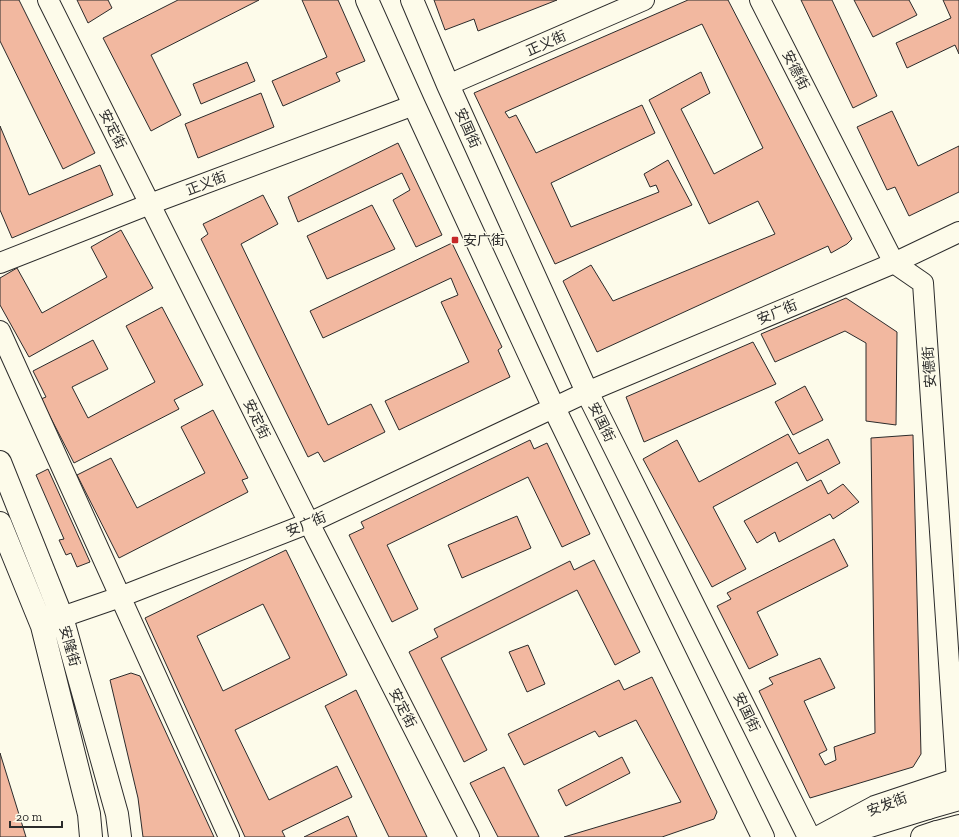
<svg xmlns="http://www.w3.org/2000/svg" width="959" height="837" viewBox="0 0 959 837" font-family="'Zilla Slab','Noto Sans SC',serif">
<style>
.building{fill:#f2b8a0;stroke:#2b2b2b;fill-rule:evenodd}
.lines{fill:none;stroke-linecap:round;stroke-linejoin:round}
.minor-casing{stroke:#2b2b2b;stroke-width:22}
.major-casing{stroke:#2b2b2b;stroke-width:24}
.highway-casing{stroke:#2b2b2b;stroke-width:24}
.minor{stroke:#fdfbea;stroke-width:20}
.major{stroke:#fdfbea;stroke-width:22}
.highway{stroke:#fdfbea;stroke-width:22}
.poi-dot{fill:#c62828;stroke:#fdfbea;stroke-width:1.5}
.labels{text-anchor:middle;stroke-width:3;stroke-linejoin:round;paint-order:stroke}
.street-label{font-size:14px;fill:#2b2b2b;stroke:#fdfbea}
.poi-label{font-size:14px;fill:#2b2b2b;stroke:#fdfbea;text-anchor:start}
</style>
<rect width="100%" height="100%" fill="#fdfbea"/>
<path class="building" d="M 0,0 L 19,0 L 95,153 L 63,169 L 0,41 Z
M 77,0 L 108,0 L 112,8 L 88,23 Z
M 178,0 L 259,0 L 151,55 L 181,115 L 151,131 L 103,38 Z
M 302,0 L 338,0 L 365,61 L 336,73 L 340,81 L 283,106 L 272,81 L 327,57 Z
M 434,0 L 557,0 L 478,31 L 474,19 L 445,30 Z
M 688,0 L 728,0 L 852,239 L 847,244 L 831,253 L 828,246 L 597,352 L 563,281 L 591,265 L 613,301 L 775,234 L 758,201 L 709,224 L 649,100 L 701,72 L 710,93 L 681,109 L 714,174 L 763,148 L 702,24 L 505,112 L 509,118 L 516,115 L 536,153 L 642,105 L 655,133 L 551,183 L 571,227 L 659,192 L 656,185 L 650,187 L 644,174 L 668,160 L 692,205 L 555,264 L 474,93 Z
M 801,0 L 832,0 L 877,96 L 853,108 Z
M 854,0 L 909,0 L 917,15 L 873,37 Z
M 943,0 L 959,0 L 959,54 L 955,45 L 907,68 L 896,43 L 951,18 Z
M 247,62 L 255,81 L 201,104 L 193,84 Z
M 261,93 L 274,127 L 198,158 L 185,124 Z
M 892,111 L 918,166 L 959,146 L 959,192 L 909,216 L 895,187 L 887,190 L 857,127 Z
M 0,126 L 29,195 L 100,165 L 113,195 L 12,238 L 0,210 Z
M 398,143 L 442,235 L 416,247 L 393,200 L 410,190 L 402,173 L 298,222 L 288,197 Z
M 263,195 L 278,224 L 241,244 L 328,425 L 371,404 L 385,432 L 324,462 L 318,452 L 308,457 L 201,239 L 208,234 L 203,224 Z
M 372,205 L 395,249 L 327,279 L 307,236 Z
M 121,230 L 153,288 L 29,357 L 0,305 L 0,278 L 17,268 L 42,313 L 107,277 L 91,247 Z
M 452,243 L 502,347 L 498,350 L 510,377 L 399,430 L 385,401 L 469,362 L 441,302 L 458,295 L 451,278 L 323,338 L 310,311 Z
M 846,298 L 897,332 L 896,425 L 866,421 L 866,343 L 845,331 L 775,362 L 761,334 Z
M 162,307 L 203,385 L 174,400 L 179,409 L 74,463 L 41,399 L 46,397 L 33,371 L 93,340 L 108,369 L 72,387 L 88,418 L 155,382 L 126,326 Z
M 753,342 L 776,384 L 644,442 L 626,397 Z
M 805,386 L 823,420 L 793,435 L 775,402 Z
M 213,410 L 248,478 L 242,480 L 248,492 L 119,558 L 77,475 L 111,458 L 137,508 L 205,473 L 181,427 Z
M 788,434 L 799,454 L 828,439 L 840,463 L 807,481 L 797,462 L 713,507 L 746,569 L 712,587 L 643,459 L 677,440 L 699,482 Z
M 913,435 L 921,754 L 913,767 L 810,798 L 759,691 L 773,684 L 769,678 L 820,658 L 835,688 L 804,701 L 827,750 L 819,754 L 825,765 L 836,760 L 834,747 L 875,733 L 871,438 Z
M 530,440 L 534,449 L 547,443 L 590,534 L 562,547 L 528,477 L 387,545 L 418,609 L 392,622 L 349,535 L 364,528 L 361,522 Z
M 48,469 L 90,562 L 77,567 L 71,553 L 66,555 L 59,540 L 64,539 L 36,475 Z
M 821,480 L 828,494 L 843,484 L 859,502 L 833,519 L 830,514 L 779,542 L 775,532 L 757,543 L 744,521 Z
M 517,516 L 531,548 L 462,578 L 448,545 Z
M 834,539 L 848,566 L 757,612 L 778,655 L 749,669 L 717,606 L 731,599 L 727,593 Z
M 286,550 L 347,675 L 235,730 L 269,800 L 337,766 L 352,797 L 282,831 L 285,837 L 245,837 L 145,618 ZM 263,604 L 290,658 L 223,691 L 197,636 Z
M 594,560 L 640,652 L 615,665 L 577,590 L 441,658 L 487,750 L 464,762 L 409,652 L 438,637 L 434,629 L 570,561 L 574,570 Z
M 528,645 L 545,684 L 527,692 L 509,652 Z
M 131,673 L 140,676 L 214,837 L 143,837 L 138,798 L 110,680 Z
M 652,677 L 717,812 L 714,819 L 662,837 L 564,837 L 681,802 L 636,720 L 599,737 L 595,731 L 524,765 L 508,734 L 619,680 L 624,690 Z
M 356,690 L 427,837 L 389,837 L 325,706 Z
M 0,753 L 26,837 L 0,837 Z
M 622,757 L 630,773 L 566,806 L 558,790 Z
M 504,767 L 539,837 L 498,837 L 470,783 Z
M 348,816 L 357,837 L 304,837 Z"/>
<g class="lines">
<g class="minor-casing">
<path id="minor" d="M 48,0 L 309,523 L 469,837
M 760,0 L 894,263 L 923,283 L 957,780
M 448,85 L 644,0
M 0,263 L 150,204 L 414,105
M 0,331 L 229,837
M 47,624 L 62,617 L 120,597 L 309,523 L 587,392 L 894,263 L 959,232"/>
</g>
<g class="major-casing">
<path id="major" d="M 367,0 L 414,105 L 554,408 L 763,837
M 412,0 L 448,85 L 587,392 L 809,837
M 0,462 L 62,617 L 117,814 L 120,837
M 0,523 L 42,626 L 89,814 L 91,837
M 844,834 L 928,808
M 819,837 L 875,807 L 959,779
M 922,837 L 937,832"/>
</g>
<g class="highway-casing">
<path id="highway" d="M 928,808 L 959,799
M 937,832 L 959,826"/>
</g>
<use href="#minor" class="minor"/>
<use href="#major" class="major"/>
<use href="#highway" class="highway"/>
</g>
<rect class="poi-dot" x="451" y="236" width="8" height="8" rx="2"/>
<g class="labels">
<g class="street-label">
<text transform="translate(546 43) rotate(-24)" y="5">正义街</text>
<text transform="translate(796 70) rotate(63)" y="5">安德街</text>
<text transform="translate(468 128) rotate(66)" y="5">安国街</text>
<text transform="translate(113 129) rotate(63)" y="5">安定街</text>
<text transform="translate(206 183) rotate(-21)" y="5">正义街</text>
<text transform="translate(777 312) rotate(-23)" y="5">安广街</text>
<text transform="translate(929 367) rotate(-94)" y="5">安德街</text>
<text transform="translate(257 419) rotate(64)" y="5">安定街</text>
<text transform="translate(602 422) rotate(64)" y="5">安国街</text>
<text transform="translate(306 524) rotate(-23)" y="5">安广街</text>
<text transform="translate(70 646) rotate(74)" y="5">安隆街</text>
<text transform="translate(403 708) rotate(63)" y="5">安定街</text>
<text transform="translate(747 712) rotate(64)" y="5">安国街</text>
<text transform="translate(887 804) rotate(-21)" y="5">安发街</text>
</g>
<g class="poi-label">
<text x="463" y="245">安广街</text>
</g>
</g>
<path d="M10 821v6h52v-6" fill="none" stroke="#2b2b2b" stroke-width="2"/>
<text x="16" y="821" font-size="12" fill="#2b2b2b" stroke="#fdfbea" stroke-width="3" paint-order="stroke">20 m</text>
</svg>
